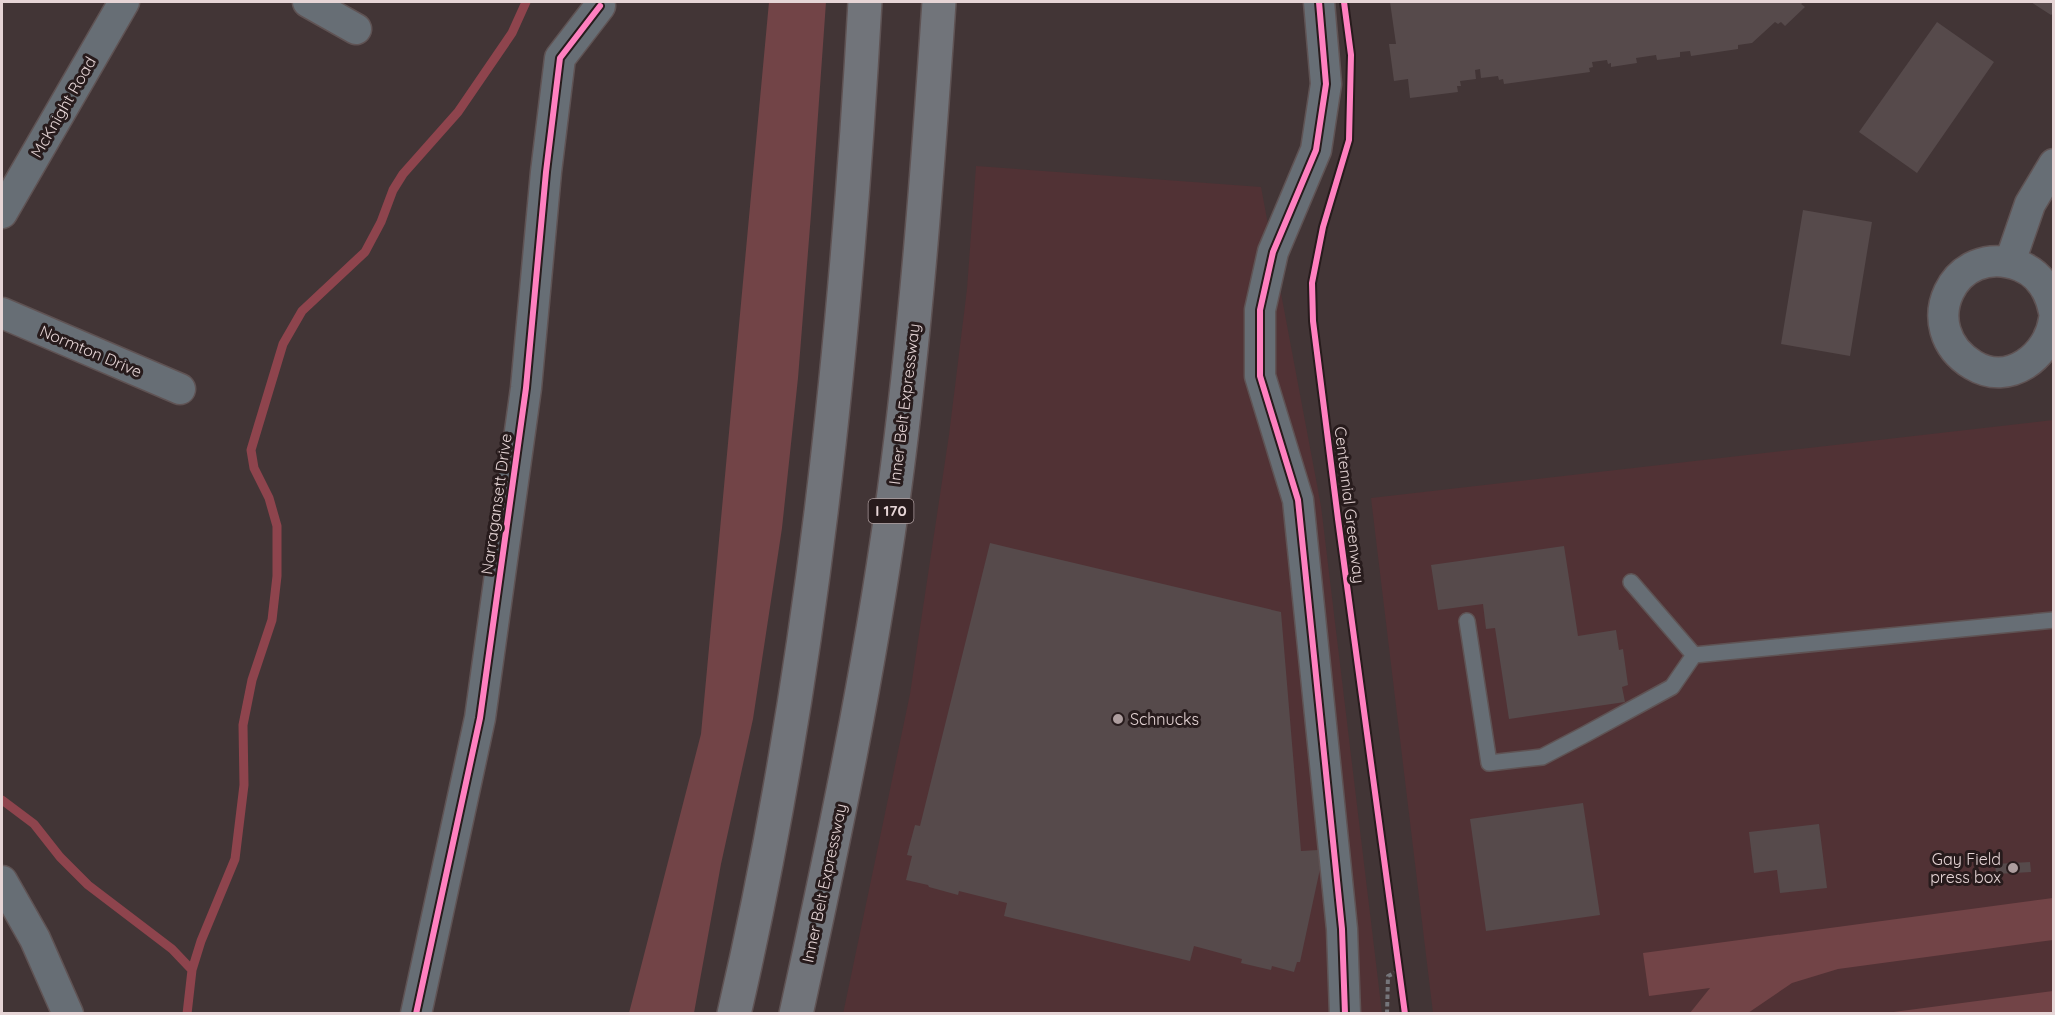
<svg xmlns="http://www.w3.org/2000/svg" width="2055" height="1015" viewBox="0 0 2055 1015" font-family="Quicksand,sans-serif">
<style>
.built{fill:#513235}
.green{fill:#724447}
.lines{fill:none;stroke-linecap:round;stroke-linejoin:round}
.stream{stroke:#8e444d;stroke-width:9}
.building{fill:#564a4b}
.lane-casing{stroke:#5f5354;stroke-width:18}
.street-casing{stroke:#5f5354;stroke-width:33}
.highway-casing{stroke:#5f5354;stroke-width:36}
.path{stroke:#75767b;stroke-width:4;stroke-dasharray:4.5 3;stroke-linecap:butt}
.lane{stroke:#676e75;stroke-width:15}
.street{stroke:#676e75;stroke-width:30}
.highway{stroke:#71747a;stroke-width:33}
.cycleway-casing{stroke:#271b1c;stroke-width:10}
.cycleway{stroke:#ff80c0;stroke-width:6}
.poi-dot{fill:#ad9d9e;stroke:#271b1c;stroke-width:2}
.labels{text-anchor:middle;stroke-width:6;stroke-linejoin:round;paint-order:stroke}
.shield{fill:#271b1c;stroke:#ad9d9e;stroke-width:1.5}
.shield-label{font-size:15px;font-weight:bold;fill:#e6d5d6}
.street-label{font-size:16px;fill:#e6d5d6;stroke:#271b1c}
.poi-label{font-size:16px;fill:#e6d5d6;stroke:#271b1c;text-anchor:start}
</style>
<rect width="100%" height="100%" fill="#423536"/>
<path class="built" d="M 976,166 L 1261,187 L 1321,506 L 1382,1013 L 843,1014 L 910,694 L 949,435 L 967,289 Z
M 2053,420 L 2053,1013 L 1433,1013 L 1371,498 Z"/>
<path class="green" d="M 769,2 L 826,2 L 811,214 L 798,378 L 782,528 L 753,719 L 721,864 L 694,1013 L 629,1013 L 701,734 Z
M 2053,898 L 2053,940 L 1838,969 L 1792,983 L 1748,1013 L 1690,1013 L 1710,988 L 1649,996 L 1643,953 Z
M 2053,991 L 2053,1013 L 1886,1013 Z"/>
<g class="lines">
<path class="stream" d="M 2,800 L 34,824 L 60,857 L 88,885 L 172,949 L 192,970
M 187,1014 L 192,970 L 201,941 L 235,859 L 244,785 L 243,725 L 252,680 L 272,620 L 277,576 L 277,526 L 269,498 L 254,468 L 251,450 L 283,344 L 302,311 L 365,252 L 381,222 L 393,190 L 403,174 L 458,112 L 512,33 L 526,2"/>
</g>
<path class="building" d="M 1390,2 L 1804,2 L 1801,4 L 1805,7 L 1785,26 L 1781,22 L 1778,24 L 1775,22 L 1752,43 L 1738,45 L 1738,49 L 1691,56 L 1690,51 L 1680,52 L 1680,57 L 1657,60 L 1656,55 L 1636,58 L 1637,63 L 1611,67 L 1611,63 L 1608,64 L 1607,60 L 1592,62 L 1593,67 L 1589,68 L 1590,72 L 1504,84 L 1503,79 L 1499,80 L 1498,76 L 1481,78 L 1480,69 L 1475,70 L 1476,79 L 1460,81 L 1461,86 L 1457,86 L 1458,92 L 1410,98 L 1408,79 L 1394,81 L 1389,44 L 1396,44 Z
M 2031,2 L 2054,2 L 2054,12 L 2051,15 Z
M 1937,22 L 1994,62 L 1917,173 L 1859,132 Z
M 1803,210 L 1872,222 L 1850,356 L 1781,344 Z
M 990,543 L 1281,612 L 1301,851 L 1318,850 L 1320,869 L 1300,962 L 1297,962 L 1294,972 L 1272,966 L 1271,970 L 1241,963 L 1242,959 L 1194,946 L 1190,961 L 1004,916 L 1007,903 L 959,891 L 958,895 L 929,887 L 928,885 L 906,880 L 912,856 L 907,855 L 915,825 L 920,826 Z
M 1564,546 L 1578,636 L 1616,630 L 1619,650 L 1623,649 L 1628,685 L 1622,687 L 1625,702 L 1509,719 L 1495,628 L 1486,629 L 1483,604 L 1438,610 L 1431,565 Z
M 1583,803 L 1600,915 L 1486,931 L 1470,819 Z
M 1819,824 L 1827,888 L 1780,893 L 1777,870 L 1754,873 L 1749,832 Z
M 2030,862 L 2031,872 L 1996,874 L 1995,864 Z"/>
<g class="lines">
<g class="lane-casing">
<path id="lane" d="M 1631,582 L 1694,655
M 1467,621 L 1489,763 L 1542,757 L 1584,735 L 1672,687 L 1694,655 L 2054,620"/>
</g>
<g class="street-casing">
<path id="street" d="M 308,2 L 356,29
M 1319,2 L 1326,84 L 1316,150 L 1273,252 L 1260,310 L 1260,376 L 1298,500 L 1342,929 L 1345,1014
M 2,213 L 124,2
M 2010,262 L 2030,204 L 2054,164
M 2054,312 C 2050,291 2040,274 2020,266 C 1954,240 1912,328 1973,365 C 2009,387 2049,356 2054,319
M 2,313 L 180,389
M 2,881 L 35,939 L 68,1014
M 416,1014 L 480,718 L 526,388 L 546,172 L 560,58 L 600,6"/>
</g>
<g class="highway-casing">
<path id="highway" d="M 734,1014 C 811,683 846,340 865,2
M 796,1014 C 834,841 870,668 894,493 C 916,330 928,166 939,2"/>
</g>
<path class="path" d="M 1387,1014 L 1388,976 L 1399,971"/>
<use href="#lane" class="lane"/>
<use href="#street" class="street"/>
<use href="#highway" class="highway"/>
<g class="cycleway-casing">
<path id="cycleway" d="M 1319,2 L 1326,84 L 1316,150 L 1273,252 L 1260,310 L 1260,376 L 1298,500 L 1342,929 L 1345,1014
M 1344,2 L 1351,55 L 1349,140 L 1323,227 L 1312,283 L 1313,321 L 1338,519 L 1405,1014
M 416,1014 L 480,718 L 526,388 L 546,172 L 560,58 L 600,6"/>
</g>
<use href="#cycleway" class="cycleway"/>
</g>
<g class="poi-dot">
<circle cx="1118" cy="719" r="6"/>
<circle cx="2013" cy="868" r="6"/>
</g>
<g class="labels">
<rect class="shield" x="868.5" y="499" width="45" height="24" rx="4.5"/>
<g class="shield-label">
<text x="891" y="516">I 170</text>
</g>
<g class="street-label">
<text transform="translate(63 107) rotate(-60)" y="6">McKnight Road</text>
<text transform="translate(91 351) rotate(23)" y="6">Normton Drive</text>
<text transform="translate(904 404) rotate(-83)" y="6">Inner Belt Expressway</text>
<text transform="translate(496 504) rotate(-82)" y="6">Narragansett Drive</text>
<text transform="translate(1350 505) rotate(83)" y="6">Centennial Greenway</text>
<text transform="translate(824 883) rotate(-78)" y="6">Inner Belt Expressway</text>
</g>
<g class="poi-label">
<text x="1130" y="725">Schnucks</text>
<text x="2001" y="865" text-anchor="end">Gay Field<tspan x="2001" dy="18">press box</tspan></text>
</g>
</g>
<rect width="2055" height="1015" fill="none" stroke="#e6d5d6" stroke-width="6"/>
</svg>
